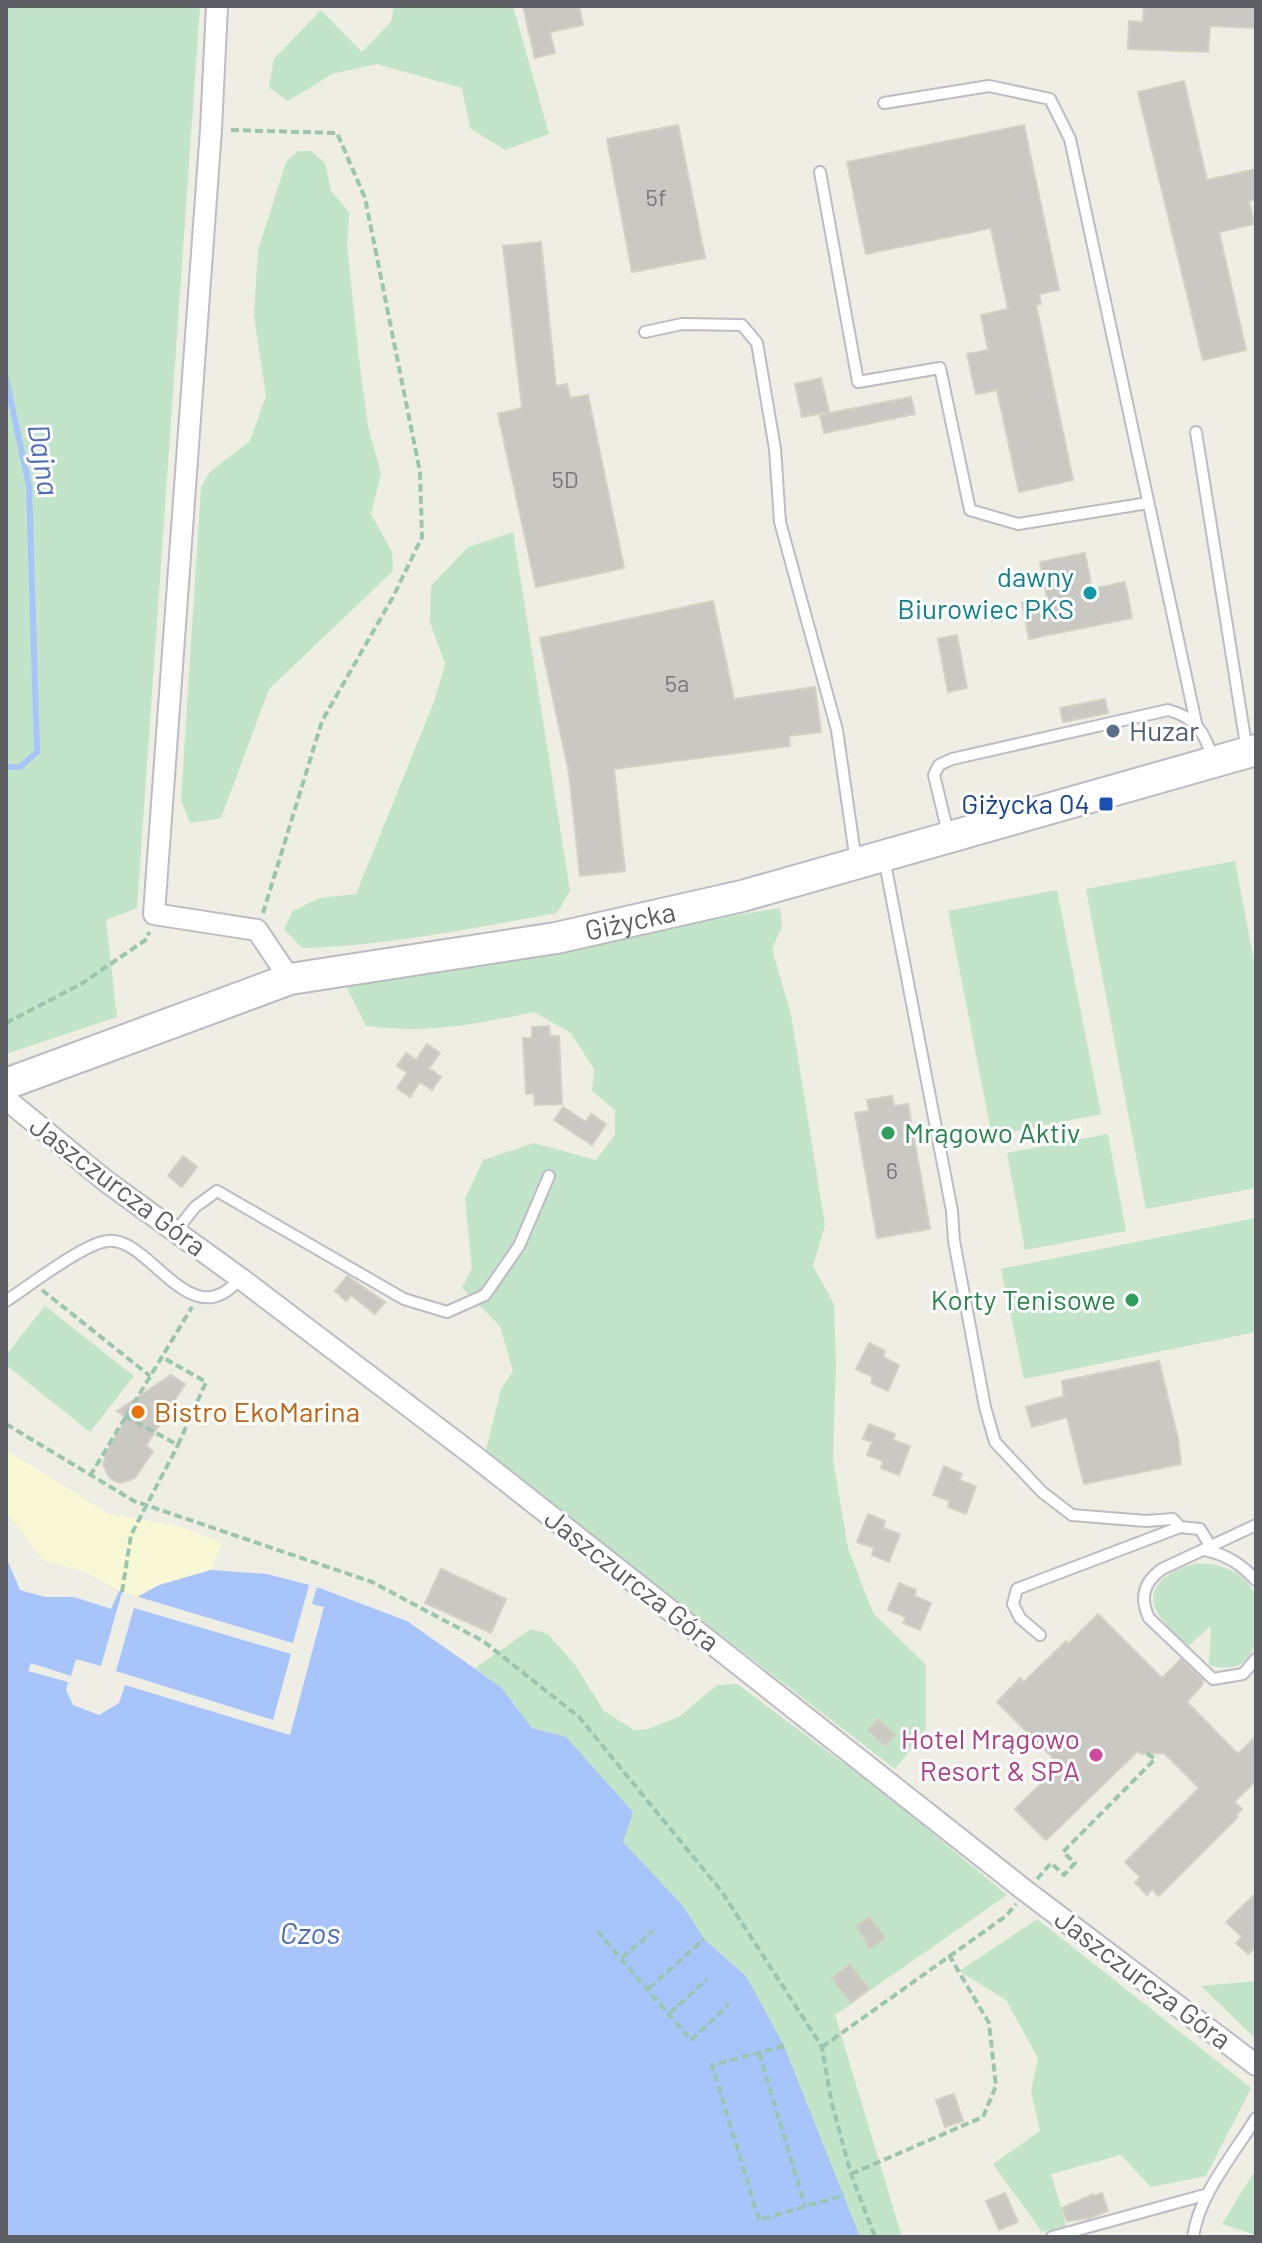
<svg xmlns="http://www.w3.org/2000/svg" width="1262" height="2243" viewBox="0 0 1262 2243" font-family="Barlow,sans-serif">
<style>
.green{fill:#c2e4c9}
.sand{fill:#f9f8d5}
.water{fill:#a7c5fb}
.pier{fill:#eeeee4;fill-rule:evenodd}
.lines{fill:none;stroke-linecap:round;stroke-linejoin:round}
.stream{stroke:#a7c5fb;stroke-width:6}
.building{fill:#cac8c2;stroke:#d2d1c3;stroke-width:2}
.lane-casing{stroke:#bcbcc2;stroke-width:14}
.street-casing{stroke:#bcbcc2;stroke-width:24}
.secondary-casing{stroke:#babbc2;stroke-width:34}
.path{stroke:#9cc5b0;stroke-width:4;stroke-dasharray:8 4;stroke-linecap:butt}
.lane{stroke:#fff;stroke-width:10}
.street{stroke:#fff;stroke-width:20}
.secondary{stroke:#fff;stroke-width:30}
.culture-dot{fill:#0f9aa8;stroke:#fff;stroke-width:3}
.service-dot{fill:#5c6f8a;stroke:#fff;stroke-width:3}
.transit-dot{fill:#1a4fb4;stroke:#fff;stroke-width:3}
.leisure-dot{fill:#2e9e5b;stroke:#fff;stroke-width:3}
.food-dot{fill:#e8710a;stroke:#fff;stroke-width:3}
.hotel-dot{fill:#d1479c;stroke:#fff;stroke-width:3}
.labels{text-anchor:middle;stroke-width:6;stroke-linejoin:round;paint-order:stroke}
.number-label{font-size:24px;fill:#78787c}
.culture-label{font-size:28px;fill:#0d838f;stroke:#fff;text-anchor:end}
.service-label{font-size:28px;fill:#4e5e75;stroke:#fff;text-anchor:start}
.transit-label{font-size:28px;fill:#164399;stroke:#fff;text-anchor:end}
.street-label{font-size:28px;fill:#5c5e64;stroke:#fff}
.leisure-label{font-size:28px;fill:#27864d;stroke:#fff;text-anchor:start}
.food-label{font-size:28px;fill:#c56008;stroke:#fff;text-anchor:start}
.hotel-label{font-size:28px;fill:#b23c85;stroke:#fff;text-anchor:end}
.water-label{font-size:30px;font-style:italic;fill:#4b6bbe;stroke:#fff}
</style>
<rect width="100%" height="100%" fill="#eeeee4"/>
<path class="green" d="M 6,6 L 200,6 L 137,908 L 106,920 L 117,1017 L 6,1054 Z
M 394,6 L 513,6 L 549,134 L 505,150 L 470,128 L 462,88 L 377,64 L 332,74 L 288,101 L 269,88 L 274,59 L 321,10 L 362,52 L 391,22 Z
M 298,151 L 311,151 L 325,163 L 331,191 L 349,212 L 347,246 L 360,368 L 368,426 L 381,474 L 371,514 L 392,552 L 393,571 L 269,689 L 221,818 L 190,823 L 181,800 L 201,487 L 210,472 L 250,441 L 266,396 L 254,316 L 258,250 L 286,162 Z
M 513,532 L 570,891 L 557,913 C 472,928 388,946 302,948 L 284,929 L 293,911 L 319,898 L 356,894 L 434,702 L 445,664 L 430,622 L 431,586 L 468,547 Z
M 1235,861 L 1256,972 L 1256,1188 L 1146,1209 L 1086,889 Z
M 1057,890 L 1101,1114 L 992,1136 L 948,911 Z
M 780,908 L 782,926 L 772,949 L 791,1015 L 825,1225 L 813,1266 L 834,1304 L 836,1361 L 833,1460 L 848,1548 L 873,1613 L 926,1665 L 926,1729 L 895,1769 L 485,1454 L 501,1389 L 513,1371 L 500,1326 L 462,1288 L 472,1268 L 465,1199 L 483,1160 L 534,1143 L 596,1160 L 615,1135 L 615,1110 L 592,1091 L 594,1069 L 571,1033 L 534,1012 C 474,1025 428,1034 366,1026 L 346,986 L 564,952 L 725,917 Z
M 1108,1134 L 1126,1231 L 1025,1250 L 1007,1153 Z
M 1256,1218 L 1256,1332 L 1024,1379 L 1001,1269 Z
M 45,1306 L 134,1376 L 90,1432 L 6,1365 L 6,1355 Z
M 1197,1563 C 1221,1564 1251,1572 1256,1600 C 1257,1608 1256,1618 1256,1626 C 1256,1637 1255,1652 1245,1661 C 1235,1670 1221,1668 1209,1665 L 1211,1626 L 1188,1646 C 1178,1635 1160,1622 1155,1608 C 1146,1581 1177,1568 1197,1563 Z
M 531,1629 L 548,1634 L 575,1665 L 604,1711 L 634,1730 L 649,1729 L 680,1716 L 717,1685 L 737,1684 L 889,1797 L 1007,1895 L 835,2015 L 902,2237 L 860,2237 L 746,1976 L 704,1939 L 684,1907 L 622,1842 L 566,1737 L 532,1728 L 501,1687 L 475,1668 Z
M 1037,1919 L 1251,2088 L 1206,2176 L 1151,2187 L 1121,2155 L 1051,2174 L 1067,2228 L 1042,2232 L 993,2164 L 1040,2131 L 1031,2091 L 1038,2058 L 1006,2000 L 959,1971 Z
M 1256,1981 L 1256,2039 L 1201,1986 Z
M 1256,2169 L 1256,2235 L 1222,2224 Z"/>
<path class="sand" d="M 6,1450 L 109,1514 L 183,1527 L 222,1543 L 211,1570 L 159,1585 L 137,1597 L 119,1591 L 88,1573 L 43,1560 L 6,1511 Z"/>
<path class="water" d="M 6,1557 L 20,1590 L 45,1597 L 74,1597 L 111,1609 L 119,1591 L 137,1597 L 159,1585 L 211,1570 L 267,1574 L 317,1587 L 407,1621 L 501,1687 L 532,1728 L 566,1737 L 633,1812 L 623,1842 L 684,1907 L 704,1939 L 746,1976 L 784,2046 L 860,2237 L 6,2237 Z"/>
<path class="pier" d="M 309,1585 L 317,1587 L 312,1604 L 324,1607 L 290,1735 L 125,1685 L 119,1703 L 99,1715 L 73,1705 L 66,1690 L 68,1682 L 28,1671 L 31,1663 L 71,1676 L 76,1659 L 101,1666 L 122,1592 L 293,1643 ZM 134,1608 L 291,1654 L 273,1720 L 116,1671 Z"/>
<g class="lines">
<path class="stream" d="M 6,378 L 29,486 L 37,752 L 20,767 L 6,767"/>
</g>
<path class="building" d="M 523,6 L 579,6 L 583,25 L 550,32 L 555,53 L 535,58 Z
M 1144,6 L 1256,6 L 1256,28 L 1210,26 L 1208,52 L 1128,49 L 1129,21 L 1143,22 Z
M 1184,81 L 1207,180 L 1256,169 L 1256,199 L 1249,201 L 1254,224 L 1219,232 L 1246,350 L 1203,360 L 1138,92 Z
M 678,125 L 705,258 L 632,272 L 607,139 Z
M 1024,125 L 1059,290 L 1039,294 L 1041,304 L 1036,305 L 1073,480 L 1019,492 L 997,390 L 976,394 L 967,354 L 988,350 L 981,315 L 1008,309 L 991,228 L 866,254 L 847,162 Z
M 541,242 L 556,386 L 567,384 L 570,398 L 588,395 L 624,568 L 536,587 L 498,414 L 522,408 L 503,246 Z
M 821,378 L 829,412 L 802,417 L 795,384 Z
M 911,397 L 915,414 L 824,433 L 820,415 Z
M 1085,553 L 1092,589 L 1125,582 L 1132,618 L 1029,639 L 1022,603 L 1047,598 L 1040,562 Z
M 713,601 L 734,699 L 815,687 L 821,732 L 789,736 L 790,746 L 614,769 L 625,871 L 580,876 L 569,773 L 540,638 Z
M 957,635 L 967,688 L 948,692 L 938,639 Z
M 1105,699 L 1108,713 L 1063,722 L 1060,708 Z
M 549,1026 L 550,1036 L 559,1036 L 562,1104 L 535,1105 L 534,1093 L 526,1094 L 523,1038 L 532,1038 L 532,1027 Z
M 427,1044 L 440,1053 L 429,1068 L 441,1077 L 432,1090 L 420,1082 L 410,1097 L 397,1088 L 407,1073 L 397,1066 L 406,1053 L 416,1060 Z
M 892,1096 L 894,1106 L 908,1104 L 930,1229 L 877,1238 L 855,1113 L 869,1111 L 867,1100 Z
M 563,1107 L 586,1122 L 591,1114 L 606,1124 L 592,1145 L 554,1120 Z
M 183,1156 L 197,1167 L 182,1187 L 168,1176 Z
M 347,1276 L 385,1302 L 375,1314 L 351,1295 L 346,1301 L 335,1291 Z
M 869,1343 L 885,1351 L 883,1357 L 899,1365 L 888,1391 L 871,1383 L 873,1377 L 856,1369 Z
M 1159,1361 L 1178,1439 L 1181,1464 L 1084,1484 L 1067,1417 L 1032,1427 L 1026,1407 L 1064,1396 L 1062,1381 Z
M 171,1375 L 185,1384 L 146,1446 L 153,1451 L 135,1478 L 121,1483 L 115,1481 L 109,1477 L 103,1465 L 107,1451 L 127,1418 L 117,1411 Z
M 869,1424 L 895,1434 L 893,1440 L 910,1446 L 899,1475 L 881,1468 L 883,1461 L 867,1455 L 872,1442 L 863,1439 Z
M 944,1466 L 962,1474 L 959,1480 L 976,1486 L 966,1514 L 948,1507 L 950,1501 L 933,1495 Z
M 868,1514 L 885,1521 L 883,1528 L 900,1534 L 889,1562 L 872,1555 L 874,1548 L 857,1542 Z
M 441,1569 L 506,1599 L 491,1633 L 425,1603 Z
M 899,1583 L 916,1590 L 914,1596 L 931,1603 L 920,1630 L 903,1623 L 906,1617 L 888,1610 Z
M 1098,1614 L 1162,1678 L 1181,1659 L 1203,1680 L 1202,1685 L 1187,1702 L 1238,1754 L 1256,1736 L 1256,1781 L 1234,1802 L 1242,1809 L 1236,1815 L 1238,1817 L 1159,1896 L 1152,1889 L 1147,1895 L 1135,1883 L 1140,1877 L 1125,1862 L 1199,1788 L 1164,1753 L 1141,1754 L 1138,1751 L 1046,1840 L 1015,1809 L 1060,1765 L 997,1702 L 1020,1678 L 1024,1682 L 1066,1641 L 1068,1644 Z
M 878,1719 L 895,1735 L 885,1746 L 868,1730 Z
M 1256,1893 L 1256,1951 L 1254,1949 L 1248,1954 L 1236,1943 L 1242,1937 L 1226,1922 Z
M 870,1917 L 885,1938 L 869,1949 L 857,1925 Z
M 850,1964 L 869,1989 L 851,2003 L 832,1978 Z
M 954,2094 L 963,2121 L 945,2127 L 936,2100 Z
M 1005,2193 L 1018,2222 L 999,2230 L 986,2201 Z
M 1102,2193 L 1108,2211 L 1090,2218 L 1067,2221 L 1062,2208 L 1093,2194 L 1094,2196 Z"/>
<g class="lines">
<g class="lane-casing">
<path id="lane" d="M 884,103 L 989,86 L 1050,99 L 1070,139 L 1196,723
M 820,172 L 858,382 L 940,368 L 970,510 L 1018,524 L 1148,503
M 645,332 L 682,324 L 742,325 L 757,343 L 775,449 L 780,522 L 837,730 L 856,862
M 1196,432 L 1247,751
M 948,833 L 934,775 L 939,765 L 952,759 L 1168,710 C 1196,717 1206,734 1213,761
M 884,858 L 952,1211 L 954,1241 L 985,1407 L 995,1442 L 1042,1492 L 1072,1515 L 1146,1521 L 1173,1519 L 1180,1527
M 176,1231 L 195,1207 L 217,1191 L 404,1299 L 447,1312 L 485,1295 L 519,1246 L 549,1176
M 6,1301 C 29,1286 84,1243 108,1241 C 150,1236 191,1339 240,1278
M 1256,1525 L 1162,1569 C 1144,1582 1139,1597 1149,1618 L 1213,1679 L 1243,1674 L 1256,1659
M 1205,1550 C 1227,1555 1241,1564 1256,1580
M 1040,1635 L 1020,1618 L 1013,1604 L 1017,1589 L 1180,1527 L 1200,1529 L 1211,1547
M 1052,2237 L 1208,2194
M 1193,2237 C 1199,2194 1234,2154 1256,2118"/>
</g>
<g class="street-casing">
<path id="street" d="M 217,6 L 211,129 L 154,914 L 257,930 L 290,979
M 6,1099 L 107,1182 L 240,1278 L 477,1458 L 1027,1892 L 1256,2065"/>
</g>
<g class="secondary-casing">
<g id="secondary">
<path id="s1" d="M 6,1084 L 290,979 L 556,938 L 742,896 L 1256,750"/>
</g>
</g>
<path class="path" d="M 231,130 L 337,133 L 365,198 L 420,472 L 422,537 L 394,595 L 322,721 L 263,913
M 6,1023 L 81,984 L 147,939 L 149,932
M 42,1290 L 150,1376
M 125,1416 L 178,1445 L 206,1382 L 162,1357
M 6,1424 L 134,1501 L 372,1582 L 483,1641 L 579,1717 L 722,1892 L 822,2047 L 831,2100 L 851,2174 L 875,2237
M 90,1476 L 192,1307
M 122,1592 L 131,1535 L 178,1445
M 1037,1879 L 1051,1863 L 1064,1875 L 1075,1863 L 1063,1852 L 1155,1759 L 1146,1753
M 597,1931 L 691,2040 L 729,2004
M 622,1958 L 653,1931
M 649,1988 L 704,1939
M 670,2013 L 707,1979
M 784,2046 L 712,2065 L 759,2220 L 844,2195
M 822,2047 L 1006,1916 L 1016,1904
M 759,2053 L 805,2206
M 851,2174 L 983,2117 L 996,2086 L 989,2023 L 949,1955"/>
<use href="#lane" class="lane"/>
<use href="#street" class="street"/>
<use href="#secondary" class="secondary"/>
</g>
<circle class="culture-dot" cx="1090" cy="593" r="8"/>
<circle class="service-dot" cx="1113" cy="731" r="8"/>
<rect class="transit-dot" x="1098" y="796" width="16" height="16" rx="4"/>
<g class="leisure-dot">
<circle cx="888" cy="1133" r="8"/>
<circle cx="1132" cy="1300" r="8"/>
</g>
<circle class="food-dot" cx="138" cy="1412" r="8"/>
<circle class="hotel-dot" cx="1096" cy="1755" r="8"/>
<g class="labels">
<g class="number-label">
<text x="656" y="206">5f</text>
<text x="565" y="488">5D</text>
<text x="677" y="692">5a</text>
<text x="892" y="1179">6</text>
</g>
<g class="culture-label">
<text x="1074" y="587">dawny<tspan x="1074" dy="32">Biurowiec PKS</tspan></text>
</g>
<g class="service-label">
<text x="1129" y="741">Huzar</text>
</g>
<g class="transit-label">
<text x="1090" y="814">Giżycka 04</text>
</g>
<g class="street-label">
<text dy="10" stroke="none"><textPath href="#s1" startOffset="648">Giżycka</textPath></text>
<text transform="translate(118 1186) rotate(37)" y="10">Jaszczurcza Góra</text>
<text transform="translate(632 1580) rotate(38)" y="10">Jaszczurcza Góra</text>
<text transform="translate(1143 1979) rotate(37)" y="10">Jaszczurcza Góra</text>
</g>
<g class="leisure-label">
<text x="904" y="1143">Mrągowo Aktiv</text>
<text x="1116" y="1310" text-anchor="end">Korty Tenisowe</text>
</g>
<g class="food-label">
<text x="154" y="1422">Bistro EkoMarina</text>
</g>
<g class="hotel-label">
<text x="1080" y="1749">Hotel Mrągowo<tspan x="1080" dy="32">Resort &amp; SPA</tspan></text>
</g>
<g class="water-label">
<text transform="translate(43 460) rotate(81)" y="10">Dajna</text>
<text x="310" y="1944">Czos</text>
</g>
</g>
<rect width="1262" height="2243" fill="none" stroke="#5c5e64" stroke-width="16"/>
</svg>
